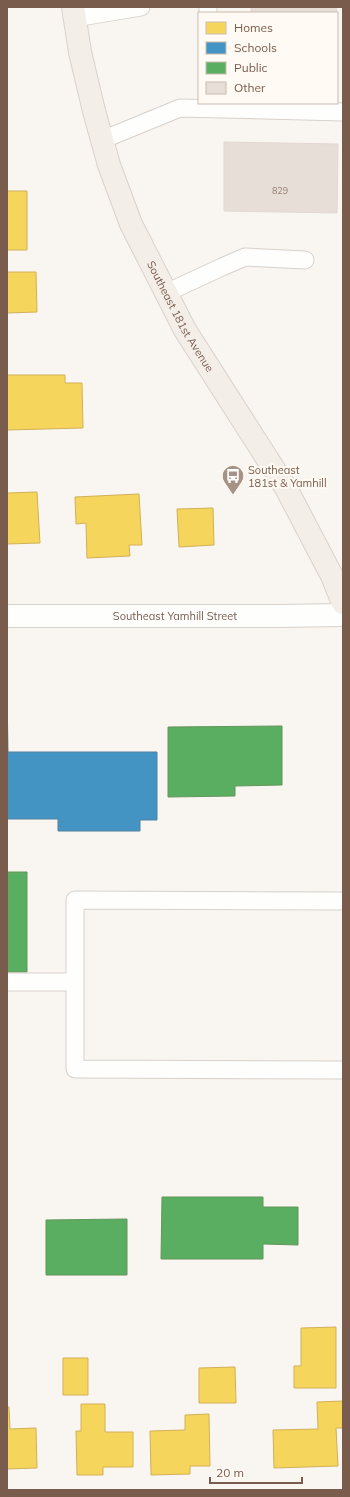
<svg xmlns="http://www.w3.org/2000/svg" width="350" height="1497" viewBox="0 0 350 1497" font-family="Mulish,sans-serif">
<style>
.homes{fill:#f6d55c;stroke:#d1b158}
.schools{fill:#4393c3;stroke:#5482a0}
.public{fill:#5aae61;stroke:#64955b}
.building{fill:#e6ded7;stroke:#e2d8d2}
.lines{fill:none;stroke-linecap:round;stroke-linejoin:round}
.service-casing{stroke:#d7d1cb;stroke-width:19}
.minor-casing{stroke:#d7d1cb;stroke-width:24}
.primary-casing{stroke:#dad1cc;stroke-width:24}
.service{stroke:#fefefd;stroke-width:17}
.minor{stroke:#fefefd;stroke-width:22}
.primary{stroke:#f3eee8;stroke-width:22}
.labels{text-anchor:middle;stroke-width:4;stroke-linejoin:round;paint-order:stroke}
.number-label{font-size:9px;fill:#977e72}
.street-label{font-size:11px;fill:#7a5c4d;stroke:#fffaf3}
.poi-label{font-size:11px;fill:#7a5c4d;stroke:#fffaf3;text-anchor:start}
</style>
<rect width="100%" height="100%" fill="#f9f5f0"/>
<path class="homes" d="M 7,191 L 27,191 L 27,250 L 7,250 Z
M 7,272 L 36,272 L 37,312 L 7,313 Z
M 7,375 L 65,375 L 65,383 L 82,383 L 83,428 L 7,430 Z
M 37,492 L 40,543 L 7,544 L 7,493 Z
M 139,494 L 142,545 L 129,545 L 130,556 L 87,558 L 86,523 L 76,524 L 75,497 Z
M 213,508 L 214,545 L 179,547 L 177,509 Z
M 336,1327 L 336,1388 L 294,1388 L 294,1366 L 301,1366 L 301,1328 Z
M 63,1358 L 88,1358 L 88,1395 L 63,1395 Z
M 235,1367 L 236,1403 L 199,1403 L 199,1368 Z
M 343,1401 L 343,1428 L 336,1428 L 338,1466 L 274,1468 L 273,1430 L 318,1429 L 317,1402 Z
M 81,1404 L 105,1404 L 105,1432 L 133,1432 L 133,1467 L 103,1467 L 103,1475 L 77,1475 L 76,1431 L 81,1431 Z
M 7,1407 L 9,1407 L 10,1429 L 36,1428 L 37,1468 L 7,1469 Z
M 209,1414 L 210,1466 L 190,1466 L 190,1474 L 151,1475 L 150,1431 L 185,1430 L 185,1415 Z"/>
<path class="schools" d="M 7,694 L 8,752 L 157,752 L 157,820 L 140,820 L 140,831 L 58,831 L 58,819 L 7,819 Z"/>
<path class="public" d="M 282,726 L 282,785 L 235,786 L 235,796 L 168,797 L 168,727 Z
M 7,872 L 27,872 L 27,972 L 7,972 Z
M 162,1197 L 263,1197 L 263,1207 L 298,1207 L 298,1245 L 263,1244 L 263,1259 L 161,1259 Z
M 127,1219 L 127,1275 L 46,1275 L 46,1220 Z"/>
<path class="building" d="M 251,7 L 336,7 L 337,13 L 251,13 Z
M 224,142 L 338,144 L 337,213 L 224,211 Z"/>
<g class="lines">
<g class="service-casing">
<path id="service" d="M 208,13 L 208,7
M 75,18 L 141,7
M 102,140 L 180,108 L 343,112
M 166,293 L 222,267 L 245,257 L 305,260
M 343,901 L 75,900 L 75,1069 L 343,1070
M 7,982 L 75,982"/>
</g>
<g class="minor-casing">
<g id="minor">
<path id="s1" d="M 7,616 L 278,616 L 343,615"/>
</g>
</g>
<g class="primary-casing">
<g id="primary">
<path id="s2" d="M 73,7 L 80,52 L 94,111 L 109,165 L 131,224 L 185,330 L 286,488 L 332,576 L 343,603"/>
</g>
</g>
<use href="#service" class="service"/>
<use href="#minor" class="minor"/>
<use href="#primary" class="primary"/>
</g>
<defs>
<g id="bus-pin" transform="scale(1.15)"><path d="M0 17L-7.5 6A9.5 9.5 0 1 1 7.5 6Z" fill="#a69286" stroke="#fffaf3"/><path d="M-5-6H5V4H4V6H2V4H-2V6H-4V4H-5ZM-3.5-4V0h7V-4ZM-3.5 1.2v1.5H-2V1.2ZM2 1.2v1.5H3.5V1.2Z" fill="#fff"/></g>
</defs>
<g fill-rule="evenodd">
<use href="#bus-pin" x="233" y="476"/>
</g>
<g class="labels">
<g class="number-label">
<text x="280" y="194">829</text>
</g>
<g class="street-label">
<text dy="4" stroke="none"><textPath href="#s2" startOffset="330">Southeast 181st Avenue</textPath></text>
<text dy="4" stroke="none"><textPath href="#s1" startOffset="168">Southeast Yamhill Street</textPath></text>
</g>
<g class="poi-label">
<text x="248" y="474">Southeast<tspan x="248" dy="13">181st &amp; Yamhill</tspan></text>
</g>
</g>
<rect width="350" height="1497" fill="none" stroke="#7a5c4d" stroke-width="16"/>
<rect x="198" y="12" width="140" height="92" fill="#fffaf3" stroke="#cabbb1"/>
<rect x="206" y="22" width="20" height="12" fill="#f6d55c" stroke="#cabbb1"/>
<text x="234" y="32" font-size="12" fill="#7a5c4d">Homes</text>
<rect x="206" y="42" width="20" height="12" fill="#4393c3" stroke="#cabbb1"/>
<text x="234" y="52" font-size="12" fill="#7a5c4d">Schools</text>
<rect x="206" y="62" width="20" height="12" fill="#5aae61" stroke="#cabbb1"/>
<text x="234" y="72" font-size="12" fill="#7a5c4d">Public</text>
<rect x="206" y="82" width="20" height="12" fill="#e6ded7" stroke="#cabbb1"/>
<text x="234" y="92" font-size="12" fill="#7a5c4d">Other</text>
<path d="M210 1477v6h92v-6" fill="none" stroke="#7a5c4d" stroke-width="2"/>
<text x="216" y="1477" font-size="12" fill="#7a5c4d" stroke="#fffaf3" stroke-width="3" paint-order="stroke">20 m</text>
</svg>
